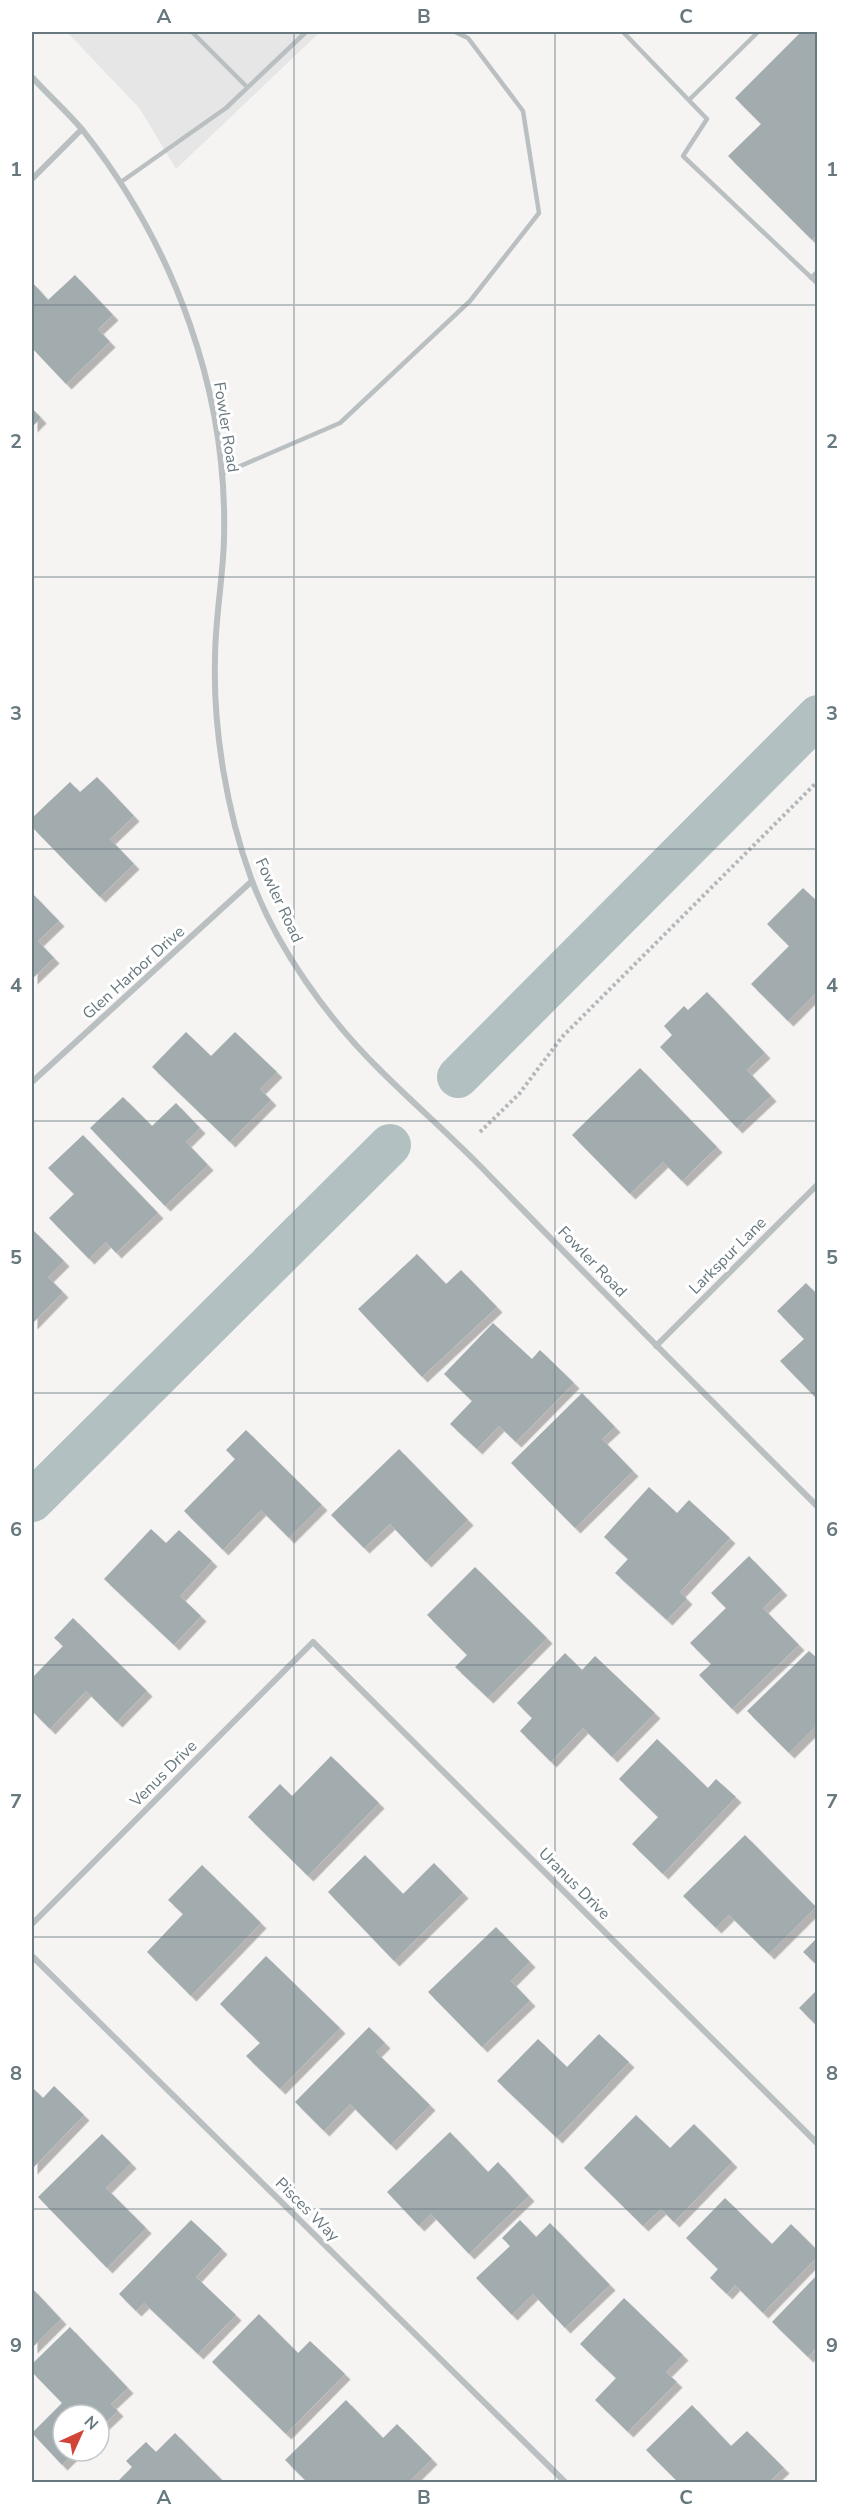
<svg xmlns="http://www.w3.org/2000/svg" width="849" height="2514" viewBox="0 0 849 2514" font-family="'Nunito Sans',sans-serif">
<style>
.built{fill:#e5e6e5}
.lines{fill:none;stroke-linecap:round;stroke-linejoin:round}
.canal{stroke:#b2c0c2;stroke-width:42}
.building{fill:#a2abae;filter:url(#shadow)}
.path{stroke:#b4b8ba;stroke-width:4;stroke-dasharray:3 3;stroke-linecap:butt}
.lane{stroke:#babfc1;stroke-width:4.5}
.street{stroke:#babfc1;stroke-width:6}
.grid{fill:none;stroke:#67787f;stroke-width:1.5;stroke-opacity:0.55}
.labels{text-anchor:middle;stroke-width:6;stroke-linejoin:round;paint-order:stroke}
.street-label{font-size:16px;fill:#67787f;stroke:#fff}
.neatline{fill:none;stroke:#67787f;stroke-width:2}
.grid-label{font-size:20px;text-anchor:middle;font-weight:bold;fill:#67787f}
</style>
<defs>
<filter id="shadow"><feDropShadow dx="5.5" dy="5.5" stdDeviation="0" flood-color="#0004"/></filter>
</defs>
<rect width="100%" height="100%" fill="#f5f4f2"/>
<path class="built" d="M 67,32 L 320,32 L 176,169 L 140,109 Z"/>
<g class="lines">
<path class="canal" d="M 458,1077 L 818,716
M 32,1501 L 390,1145"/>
</g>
<path class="building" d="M 801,32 L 818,32 L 818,234 L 812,240 L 728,156 L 761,124 L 735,98 Z
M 75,275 L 113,315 L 98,329 L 110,342 L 66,384 L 32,348 L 32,282 L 48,300 Z
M 32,408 L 41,418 L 32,427 Z
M 97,777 L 134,816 L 110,839 L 134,864 L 100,897 L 32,827 L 32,818 L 70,782 L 80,792 Z
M 803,888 L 818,902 L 818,991 L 788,1021 L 751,984 L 789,946 L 767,924 Z
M 32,893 L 59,921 L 38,941 L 54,958 L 32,979 Z
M 707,992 L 765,1053 L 747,1070 L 771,1096 L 737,1128 L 660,1047 L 672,1035 L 664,1026 L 684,1006 L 688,1010 Z
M 186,1032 L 211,1056 L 235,1032 L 277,1072 L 260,1089 L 271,1100 L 230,1142 L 152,1067 Z
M 640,1068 L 717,1147 L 682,1181 L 663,1162 L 630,1194 L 572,1135 Z
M 123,1097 L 152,1126 L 176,1103 L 200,1128 L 186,1142 L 208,1165 L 165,1206 L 90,1128 Z
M 83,1135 L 158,1213 L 116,1253 L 106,1242 L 89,1259 L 49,1218 L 74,1194 L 48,1168 Z
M 32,1229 L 64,1261 L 48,1277 L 63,1292 L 32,1324 Z
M 417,1254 L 446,1284 L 461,1270 L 497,1307 L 422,1377 L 358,1309 Z
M 806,1283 L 818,1295 L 818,1400 L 780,1361 L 804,1339 L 777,1311 Z
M 493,1323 L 532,1359 L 540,1350 L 574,1383 L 516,1442 L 499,1426 L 477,1449 L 450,1424 L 472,1401 L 444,1374 Z
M 582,1393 L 615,1427 L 602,1439 L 633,1471 L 575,1528 L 511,1463 Z
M 246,1430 L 322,1505 L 289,1538 L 261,1510 L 223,1550 L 184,1511 L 235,1459 L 226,1450 Z
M 399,1449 L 468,1520 L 426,1562 L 390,1524 L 364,1548 L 331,1515 Z
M 649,1487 L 677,1513 L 689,1500 L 730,1538 L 680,1592 L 687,1599 L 667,1620 L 615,1573 L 628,1559 L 604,1537 Z
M 151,1529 L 166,1543 L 179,1530 L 212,1561 L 180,1596 L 201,1616 L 174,1645 L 104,1579 Z
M 749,1556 L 782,1590 L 763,1608 L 799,1645 L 732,1709 L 699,1675 L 711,1664 L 690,1643 L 726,1608 L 711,1593 Z
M 475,1567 L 547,1638 L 488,1698 L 455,1667 L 467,1655 L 427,1615 Z
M 73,1618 L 147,1691 L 117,1722 L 86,1691 L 50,1729 L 32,1711 L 32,1678 L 63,1646 L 54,1638 Z
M 809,1651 L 818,1659 L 818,1724 L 789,1753 L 747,1711 Z
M 565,1653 L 582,1670 L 595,1656 L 655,1713 L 612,1757 L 583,1728 L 551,1762 L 520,1731 L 532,1718 L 517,1703 Z
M 657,1739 L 708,1788 L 716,1779 L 736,1797 L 663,1874 L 632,1844 L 658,1817 L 619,1779 Z
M 331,1756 L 379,1803 L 308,1876 L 248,1817 L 280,1784 L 292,1796 Z
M 745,1835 L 816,1907 L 769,1954 L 729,1915 L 716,1928 L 683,1896 Z
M 365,1855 L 403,1894 L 434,1863 L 463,1893 L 394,1961 L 328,1892 Z
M 202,1865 L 261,1923 L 191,1996 L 147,1952 L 183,1914 L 168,1900 Z
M 496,1927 L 530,1962 L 511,1981 L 530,2001 L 482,2047 L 428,1992 Z
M 818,1937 L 818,1966 L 803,1952 Z
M 266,1956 L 340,2028 L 280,2089 L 246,2056 L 260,2043 L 220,2004 Z
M 818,1989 L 818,2027 L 799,2008 Z
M 369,2027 L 385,2043 L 376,2052 L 430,2105 L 391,2145 L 350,2104 L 324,2131 L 295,2102 Z
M 599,2034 L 629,2062 L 557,2138 L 497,2081 L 538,2039 L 567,2067 Z
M 54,2086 L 84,2115 L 32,2169 L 32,2087 L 43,2098 Z
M 636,2115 L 670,2148 L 694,2124 L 732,2162 L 674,2222 L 661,2209 L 643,2226 L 584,2168 Z
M 450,2132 L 488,2172 L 498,2162 L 529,2196 L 469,2254 L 431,2214 L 419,2226 L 387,2192 Z
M 102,2134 L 131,2163 L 106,2188 L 146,2228 L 107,2268 L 38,2197 Z
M 725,2198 L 772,2244 L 791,2224 L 818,2251 L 818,2256 L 763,2313 L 735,2285 L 727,2294 L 710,2278 L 718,2269 L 686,2238 Z
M 191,2220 L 222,2249 L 196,2277 L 236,2315 L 198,2354 L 144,2303 L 136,2311 L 119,2294 Z
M 520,2220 L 536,2237 L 550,2223 L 610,2285 L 565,2328 L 533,2294 L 512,2315 L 476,2278 L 510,2246 L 502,2238 Z
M 818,2274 L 818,2346 L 808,2357 L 772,2322 Z
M 32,2288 L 61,2319 L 32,2348 Z
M 624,2298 L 683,2355 L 666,2372 L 677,2382 L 628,2432 L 595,2400 L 616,2378 L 580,2344 Z
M 259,2314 L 298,2353 L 310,2341 L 345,2374 L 286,2434 L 212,2362 Z
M 70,2327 L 128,2388 L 111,2404 L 118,2411 L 99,2429 L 99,2415 L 63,2415 L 63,2451 L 76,2451 L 62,2465 L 32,2433 L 62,2403 L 32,2372 L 32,2364 Z
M 346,2400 L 383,2438 L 397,2424 L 432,2459 L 409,2482 L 307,2482 L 285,2460 Z
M 692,2405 L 731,2446 L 747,2431 L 784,2468 L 769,2482 L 678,2482 L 646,2450 Z
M 175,2433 L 224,2482 L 117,2482 L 132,2467 L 126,2461 L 146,2442 L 156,2452 Z"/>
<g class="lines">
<path class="path" d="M 480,1132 L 519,1094 L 562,1037 L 818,781"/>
<path class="lane" d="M 192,32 L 247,87
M 623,32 L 707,119 L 683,156 L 818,284
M 689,100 L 758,32
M 121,182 L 226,108 L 306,32
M 811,278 L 818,271
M 222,474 L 340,423 L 470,301 L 539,213 L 523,111 L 468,38 L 455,32"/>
<path class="street" d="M 32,77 C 49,96 69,113 85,133 C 175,248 228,392 224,539 C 223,579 215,619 215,659 C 213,730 227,812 251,878 C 276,947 328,1019 380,1070 C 414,1104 451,1136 485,1171 C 595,1284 706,1396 818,1507
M 32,179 L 82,129
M 32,1082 L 252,881
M 656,1346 L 818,1184
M 32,1924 L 313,1642 L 818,2144
M 32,1956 L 565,2482"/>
</g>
<path class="grid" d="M 294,32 L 294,2482M 555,32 L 555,2482M 32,305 L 818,305M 32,577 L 818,577M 32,849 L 818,849M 32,1121 L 818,1121M 32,1393 L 818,1393M 32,1665 L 818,1665M 32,1937 L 818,1937M 32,2209 L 818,2209"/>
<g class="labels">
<g class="street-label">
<text transform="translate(227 427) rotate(81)" y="6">Fowler Road</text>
<text transform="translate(280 900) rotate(65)" y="6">Fowler Road</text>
<text transform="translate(133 972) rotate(-42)" y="6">Glen Harbor Drive</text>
<text transform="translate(727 1255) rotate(-45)" y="6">Larkspur Lane</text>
<text transform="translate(593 1261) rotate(46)" y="6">Fowler Road</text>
<text transform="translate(163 1773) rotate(-45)" y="6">Venus Drive</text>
<text transform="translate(575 1883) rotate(45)" y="6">Uranus Drive</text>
<text transform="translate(308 2209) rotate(45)" y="6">Pisces Way</text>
</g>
</g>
<rect width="849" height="2514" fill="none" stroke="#ffffff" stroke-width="66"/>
<g transform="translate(81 2433) rotate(45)"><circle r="28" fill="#ffffff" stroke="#c2c9cc" stroke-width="1.5"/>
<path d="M0-4.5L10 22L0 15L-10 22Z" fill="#d04537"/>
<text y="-9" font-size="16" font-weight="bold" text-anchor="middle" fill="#67787f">N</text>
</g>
<rect x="33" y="33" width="783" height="2448" class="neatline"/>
<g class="grid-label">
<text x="164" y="23">A</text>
<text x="424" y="23">B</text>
<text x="686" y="23">C</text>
<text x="16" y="176">1</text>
<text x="832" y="176">1</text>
<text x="16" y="448">2</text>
<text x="832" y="448">2</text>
<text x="16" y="720">3</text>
<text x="832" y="720">3</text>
<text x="16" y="992">4</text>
<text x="832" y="992">4</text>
<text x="16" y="1264">5</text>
<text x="832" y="1264">5</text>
<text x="16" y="1536">6</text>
<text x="832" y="1536">6</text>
<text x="16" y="1808">7</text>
<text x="832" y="1808">7</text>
<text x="16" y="2080">8</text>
<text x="832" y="2080">8</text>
<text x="16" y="2352">9</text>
<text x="832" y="2352">9</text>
<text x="164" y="2504">A</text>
<text x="424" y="2504">B</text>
<text x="686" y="2504">C</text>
</g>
</svg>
